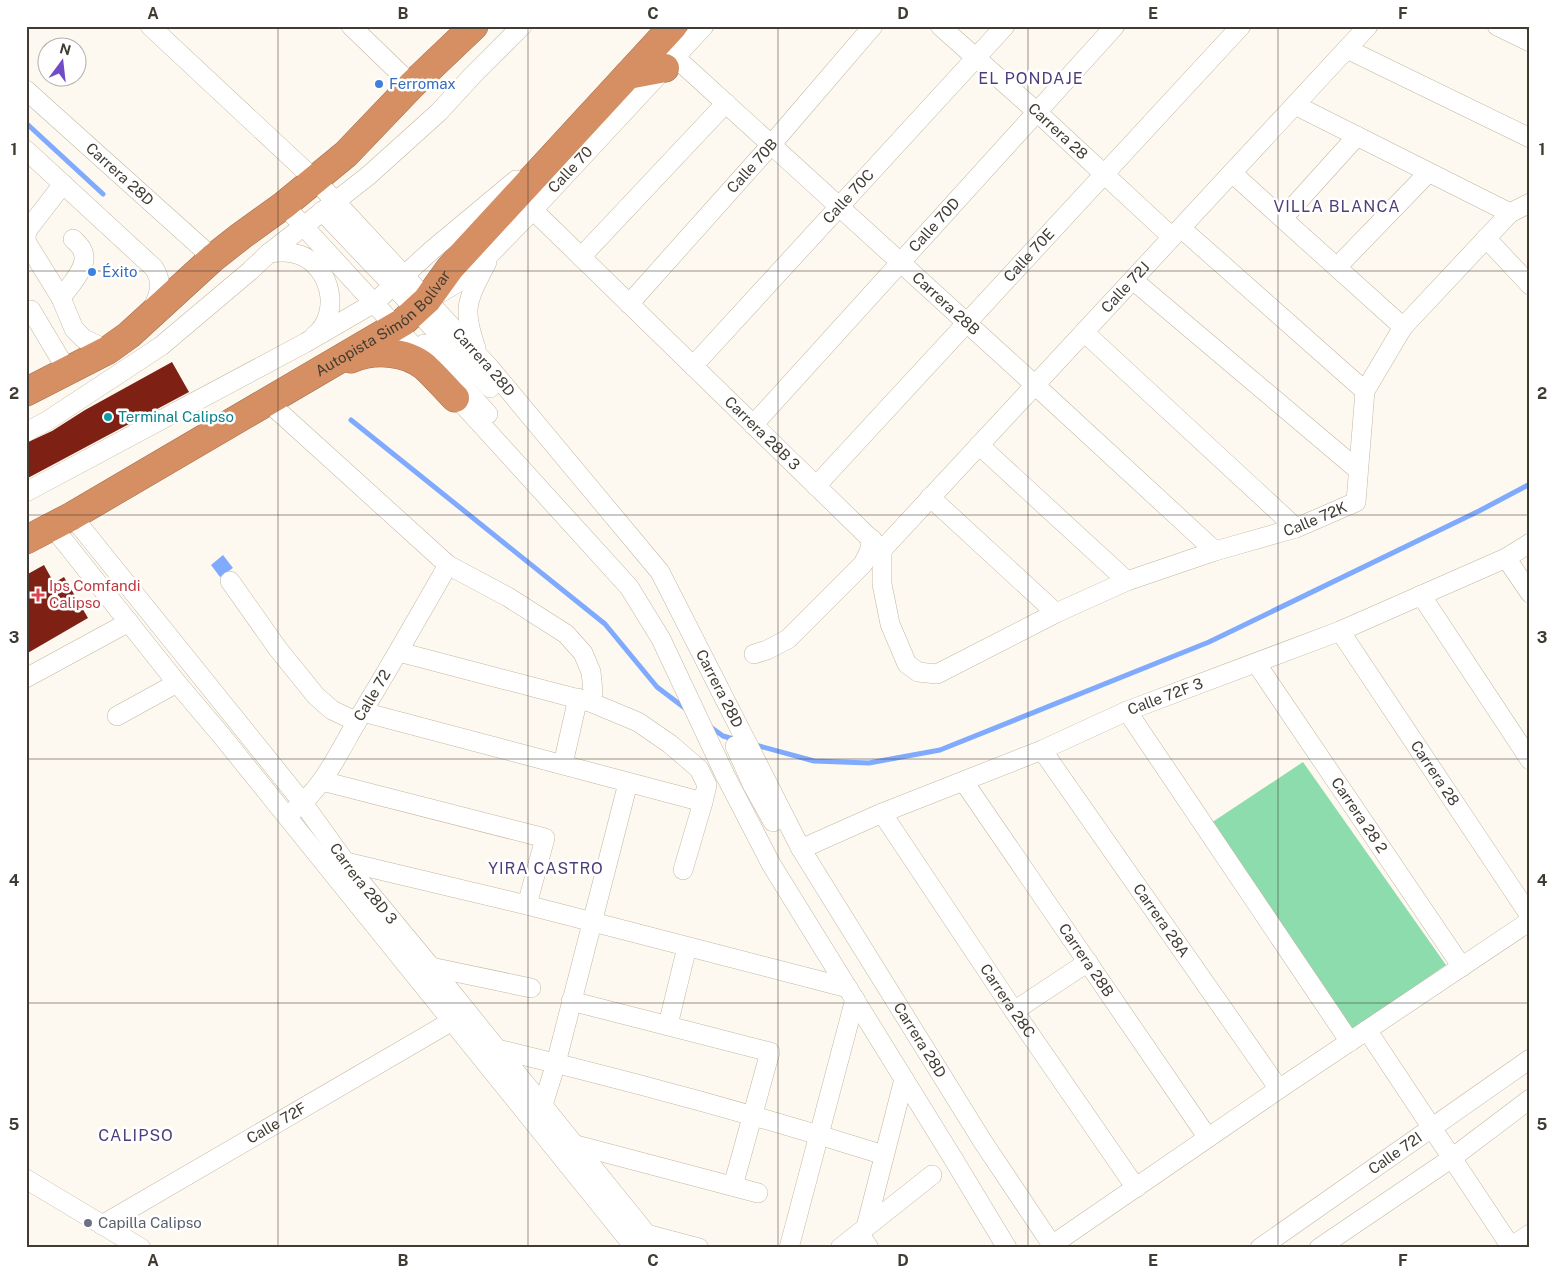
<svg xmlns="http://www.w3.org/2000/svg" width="1556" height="1274" viewBox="0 0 1556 1274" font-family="'Public Sans',sans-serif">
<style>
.green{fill:#8cdcad}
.water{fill:#7faafe}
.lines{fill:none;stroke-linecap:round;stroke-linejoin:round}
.stream{stroke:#7faafe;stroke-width:5}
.building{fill:#7e2114}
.minor-casing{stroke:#c2b6a1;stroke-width:20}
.highway-casing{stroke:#a27152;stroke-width:29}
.minor{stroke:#fff;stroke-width:19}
.highway{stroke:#d68e63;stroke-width:28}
.grid{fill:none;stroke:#413c33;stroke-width:1;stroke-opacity:0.55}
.shop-dot{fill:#3f7fe0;stroke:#fff;stroke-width:2}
.culture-dot{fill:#0f9aa8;stroke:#fff;stroke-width:2}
.health-dot{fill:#e0444e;stroke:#fff;stroke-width:2}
.worship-dot{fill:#6b7280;stroke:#fff;stroke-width:2}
.labels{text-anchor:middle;stroke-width:5;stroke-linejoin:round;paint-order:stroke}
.shop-label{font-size:15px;fill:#366cbe;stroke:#fff;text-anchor:start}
.street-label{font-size:15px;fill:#413c33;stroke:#fff}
.culture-label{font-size:15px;fill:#0d838f;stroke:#fff;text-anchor:start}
.health-label{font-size:15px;fill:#be3a42;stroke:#fff;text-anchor:start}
.worship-label{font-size:15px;fill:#5b616d;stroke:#fff;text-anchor:start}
.neighbourhood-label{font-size:16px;letter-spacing:1px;fill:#4d3d7a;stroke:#fff}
.neatline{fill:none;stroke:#413c33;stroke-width:2}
.grid-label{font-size:16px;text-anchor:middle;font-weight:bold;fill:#413c33}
</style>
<rect width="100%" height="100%" fill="#fef9f0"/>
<path class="green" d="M 1303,762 L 1446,965 L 1352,1030 L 1211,823 Z"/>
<path class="water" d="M 223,555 L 233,568 L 220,577 L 211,565 Z"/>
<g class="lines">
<path class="stream" d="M 26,123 L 103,194
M 351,420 L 605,624 L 657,687 L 686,709
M 709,726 L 723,736 L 737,740
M 752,744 L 814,761 L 869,763 L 940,750 L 1209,642 L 1479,511 L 1530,484"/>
</g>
<path class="building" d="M 172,362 L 189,392 L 26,479 L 26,443 L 52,431 L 85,410 Z
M 44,565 L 54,583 L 64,577 L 88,618 L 26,654 L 26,575 Z"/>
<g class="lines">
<g class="minor-casing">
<g id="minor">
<path id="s1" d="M 150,26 L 315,180 L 335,201 L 490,368 L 660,572 L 801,849 L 983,1142 L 1054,1248"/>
<path d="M 351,26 L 412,85"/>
<path id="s2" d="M 940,26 L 1037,112 L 1172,237"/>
<path d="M 1497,26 L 1530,42"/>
<path d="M 1347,49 L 1530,138"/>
<path id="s3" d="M 676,58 L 1035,385 L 1215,551"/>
<path id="s4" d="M 26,90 L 213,258"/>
<path d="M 1295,105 L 1510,213"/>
<path d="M 26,150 L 154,268 C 164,284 159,294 152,310"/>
<path d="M 1232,173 L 1403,327"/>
<path d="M 284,205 L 428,362"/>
<path id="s5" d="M 533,210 L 882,550 L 882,584 L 890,624 L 907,664 L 918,672 L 937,674 L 1056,613 L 1127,581 L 1215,551 L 1296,528 L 1356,502 L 1365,391 L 1403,327 L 1510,213 L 1530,203"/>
<path d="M 322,211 L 490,388"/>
<path d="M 1283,218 L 1357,136"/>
<path d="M 1181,228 L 1365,391"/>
<path d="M 26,234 L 29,228 L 63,184"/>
<path d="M 26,238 L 27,243 L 61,298 L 74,329 L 84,339 L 108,350"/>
<path d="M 1486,238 L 1530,285"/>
<path d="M 269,253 C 279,252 289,251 300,255 C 331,267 342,314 314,336"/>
<path d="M 581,257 L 726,103"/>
<path d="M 1337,267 L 1428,173"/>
<path d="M 1133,280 L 1358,470"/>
<path id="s6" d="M 435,296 L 462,280 L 492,252 L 533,210 L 704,26"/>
<path d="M 61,298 C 69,286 89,267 83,252 C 82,247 77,243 73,239"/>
<path id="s7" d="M 629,304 L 771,145 L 873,26"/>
<path d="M 26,312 L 31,310 L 68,372"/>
<path d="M 1084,332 L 1296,528"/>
<path d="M 424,344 L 488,414"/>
<path d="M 476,348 C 461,306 468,300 487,262"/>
<path id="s8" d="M 693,366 L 1005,26"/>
<path d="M 448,388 L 629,587 L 661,639 L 725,775 L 771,864 L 954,1160 L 1007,1248"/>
<path d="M 267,401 L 448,565 L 508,597 L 566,634 L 583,653 L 591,672 L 593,692 L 590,702 L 638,722 L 670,744 L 699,769 L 707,785 L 703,802 L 363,712"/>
<path id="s9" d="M 753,425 L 1115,26"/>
<path d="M 26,432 L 47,421 L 161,346 L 250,271 L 269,253 L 368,176 L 439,112 L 472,76 L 522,26"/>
<path d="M 979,445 L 1127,581"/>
<path id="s10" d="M 816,486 L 1241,26"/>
<path d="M 26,492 L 305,343 L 374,303 L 432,250 L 516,180"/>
<path d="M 930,497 L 1056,613"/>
<path id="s11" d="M 72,516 L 303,803 L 354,874 L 431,967 L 658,1248"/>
<path d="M 52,526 L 177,683 L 221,735 L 635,1248"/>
<path id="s12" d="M 882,550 L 1368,26"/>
<path d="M 1506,558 L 1530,593"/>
<path d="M 230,581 L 278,649 L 316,696 L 332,710 L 357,722"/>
<path d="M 1421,595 L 1530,760"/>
<path id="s13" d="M 1340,631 L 1530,916"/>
<path d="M 399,652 L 590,702"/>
<path d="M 754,654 L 767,650 L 788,639 L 863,564 L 869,552 L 872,539"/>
<path id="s14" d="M 1256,663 L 1462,967"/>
<path d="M 26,678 L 129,622"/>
<path d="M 1127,711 L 1350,1042"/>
<path d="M 117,716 L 177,683"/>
<path d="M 735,746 L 753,786 L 773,822"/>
<path id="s15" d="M 1042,750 L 1279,1089"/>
<path d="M 563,764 L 578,698"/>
<path d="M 322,781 L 545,838 L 527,905"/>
<path id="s16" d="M 964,782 L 1208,1138"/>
<path id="s17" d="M 293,811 C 326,786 342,745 363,711 C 392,663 420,614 448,565"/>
<path id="s18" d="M 882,813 L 1014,1011 L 1136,1188"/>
<path id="s19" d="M 801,849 L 882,813 L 1042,750 L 1127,711 L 1340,631 L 1506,558 L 1530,543"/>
<path d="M 346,862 L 527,905 L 848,988"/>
<path d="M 683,870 L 703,802"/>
<path d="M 431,967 L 531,988"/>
<path d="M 571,1001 L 770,1052 L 733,1186"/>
<path d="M 1014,1011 L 1088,962"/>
<path d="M 668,1025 L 687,947"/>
<path d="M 1367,1030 L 1511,1247"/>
<path d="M 497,1049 C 627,1080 756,1115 884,1155"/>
<path d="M 543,1105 L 556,1063 L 628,783"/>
<path d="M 576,1145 L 758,1193"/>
<path d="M 26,1179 L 141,1248"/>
<path id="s20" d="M 102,1225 L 452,1021"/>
<path d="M 866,1227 L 904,1079"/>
<path d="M 859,1233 L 869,1248"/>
<path d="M 646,1234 L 699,1248"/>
<path d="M 1052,1245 L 1279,1089 L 1530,921"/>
<path d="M 789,1248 L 855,999"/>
<path d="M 840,1248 L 932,1175"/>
<path id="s21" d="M 1260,1248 L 1530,1059"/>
<path d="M 1319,1248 L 1452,1158 L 1530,1099"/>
<path d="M 1509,1248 L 1530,1234"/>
</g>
</g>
<g class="highway-casing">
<g id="highway">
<path d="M 628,75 L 665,68"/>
<path d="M 351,359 C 374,349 406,351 425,367 C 436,377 445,388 455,398"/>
<path d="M 26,392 L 108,350 L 129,335 L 213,258 L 241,236 L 284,205 L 346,154 L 412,85 L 474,26"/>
<path id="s22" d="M 26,540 L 72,516 L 403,322 L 427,300 L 450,268 L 673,26"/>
</g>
</g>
<use href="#minor" class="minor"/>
<use href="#highway" class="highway"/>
</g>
<path class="grid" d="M 278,26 L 278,1248M 528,26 L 528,1248M 778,26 L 778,1248M 1028,26 L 1028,1248M 1278,26 L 1278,1248M 26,271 L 1530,271M 26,515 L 1530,515M 26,759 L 1530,759M 26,1003 L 1530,1003"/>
<g class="shop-dot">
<circle cx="379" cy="84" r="5"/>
<circle cx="92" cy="272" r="5"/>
</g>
<circle class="culture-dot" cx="108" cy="417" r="5"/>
<path class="health-dot" d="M35.5 587.5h5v5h5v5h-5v5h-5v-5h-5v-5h5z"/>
<circle class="worship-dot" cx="88" cy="1223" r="5"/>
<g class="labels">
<g class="shop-label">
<text x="389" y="89">Ferromax</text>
<text x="102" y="277">Éxito</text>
</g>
<g class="street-label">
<text dy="5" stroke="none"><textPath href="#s2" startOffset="158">Carrera 28</textPath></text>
<text dy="5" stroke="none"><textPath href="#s7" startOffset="185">Calle 70B</textPath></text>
<text dy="5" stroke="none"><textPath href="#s6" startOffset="186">Calle 70</textPath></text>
<text dy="5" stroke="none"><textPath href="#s4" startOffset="126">Carrera 28D</textPath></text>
<text dy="5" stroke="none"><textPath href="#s8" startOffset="230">Calle 70C</textPath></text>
<text dy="5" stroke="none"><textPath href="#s9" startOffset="270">Calle 70D</textPath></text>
<text dy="5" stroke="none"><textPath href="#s10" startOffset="314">Calle 70E</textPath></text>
<text dy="5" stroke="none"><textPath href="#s12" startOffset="358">Calle 72J</textPath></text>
<text dy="5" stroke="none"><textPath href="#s3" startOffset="365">Carrera 28B</textPath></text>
<text dy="5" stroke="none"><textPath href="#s22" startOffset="419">Autopista Simón Bolívar</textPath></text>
<text dy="5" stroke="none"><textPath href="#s1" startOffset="474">Carrera 28D</textPath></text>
<text dy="5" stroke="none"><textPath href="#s5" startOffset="320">Carrera 28B 3</textPath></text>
<text dy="5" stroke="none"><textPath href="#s5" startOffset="1048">Calle 72K</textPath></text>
<text dy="5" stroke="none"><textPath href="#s1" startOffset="879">Carrera 28D</textPath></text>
<text dy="5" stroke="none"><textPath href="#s17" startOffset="141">Calle 72</textPath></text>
<text dy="5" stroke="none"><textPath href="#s19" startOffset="395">Calle 72F 3</textPath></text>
<text dy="5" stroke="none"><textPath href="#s13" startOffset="171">Carrera 28</textPath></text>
<text dy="5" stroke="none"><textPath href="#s14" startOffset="184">Carrera 28 2</textPath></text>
<text dy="5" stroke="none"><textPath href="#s11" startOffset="469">Carrera 28D 3</textPath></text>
<text dy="5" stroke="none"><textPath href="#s15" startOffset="208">Carrera 28A</textPath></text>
<text dy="5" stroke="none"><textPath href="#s16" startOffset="216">Carrera 28B</textPath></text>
<text dy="5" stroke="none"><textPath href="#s18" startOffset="226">Carrera 28C</textPath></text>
<text dy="5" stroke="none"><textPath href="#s1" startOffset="1284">Carrera 28D</textPath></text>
<text dy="5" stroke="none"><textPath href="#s20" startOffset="202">Calle 72F</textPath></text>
<text dy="5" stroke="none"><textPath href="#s21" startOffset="165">Calle 72I</textPath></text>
</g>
<g class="culture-label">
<text x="118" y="422">Terminal Calipso</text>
</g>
<g class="health-label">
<text x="49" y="591">Ips Comfandi<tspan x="49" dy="17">Calipso</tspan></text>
</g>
<g class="worship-label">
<text x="98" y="1228">Capilla Calipso</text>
</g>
<g class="neighbourhood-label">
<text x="1031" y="84">EL PONDAJE</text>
<text x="1337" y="212">VILLA BLANCA</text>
<text x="546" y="874">YIRA CASTRO</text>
<text x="136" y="1141">CALIPSO</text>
</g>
</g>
<rect width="1556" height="1274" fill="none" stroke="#ffffff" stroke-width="55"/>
<g transform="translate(62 62) rotate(15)"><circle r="24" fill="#ffffff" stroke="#b3b1ad"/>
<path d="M0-4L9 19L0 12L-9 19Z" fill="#724cc5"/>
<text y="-8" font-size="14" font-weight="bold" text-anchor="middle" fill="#413c33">N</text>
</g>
<rect x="28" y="28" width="1500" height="1218" class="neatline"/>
<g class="grid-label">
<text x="153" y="19">A</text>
<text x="403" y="19">B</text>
<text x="653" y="19">C</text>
<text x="903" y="19">D</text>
<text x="1153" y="19">E</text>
<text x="1403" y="19">F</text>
<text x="14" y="155">1</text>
<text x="1542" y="155">1</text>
<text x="14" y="399">2</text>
<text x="1542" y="399">2</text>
<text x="14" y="643">3</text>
<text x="1542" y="643">3</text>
<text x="14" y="886">4</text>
<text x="1542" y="886">4</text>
<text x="14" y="1130">5</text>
<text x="1542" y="1130">5</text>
<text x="153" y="1266">A</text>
<text x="403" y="1266">B</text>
<text x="653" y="1266">C</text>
<text x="903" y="1266">D</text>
<text x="1153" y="1266">E</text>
<text x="1403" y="1266">F</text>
</g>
</svg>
